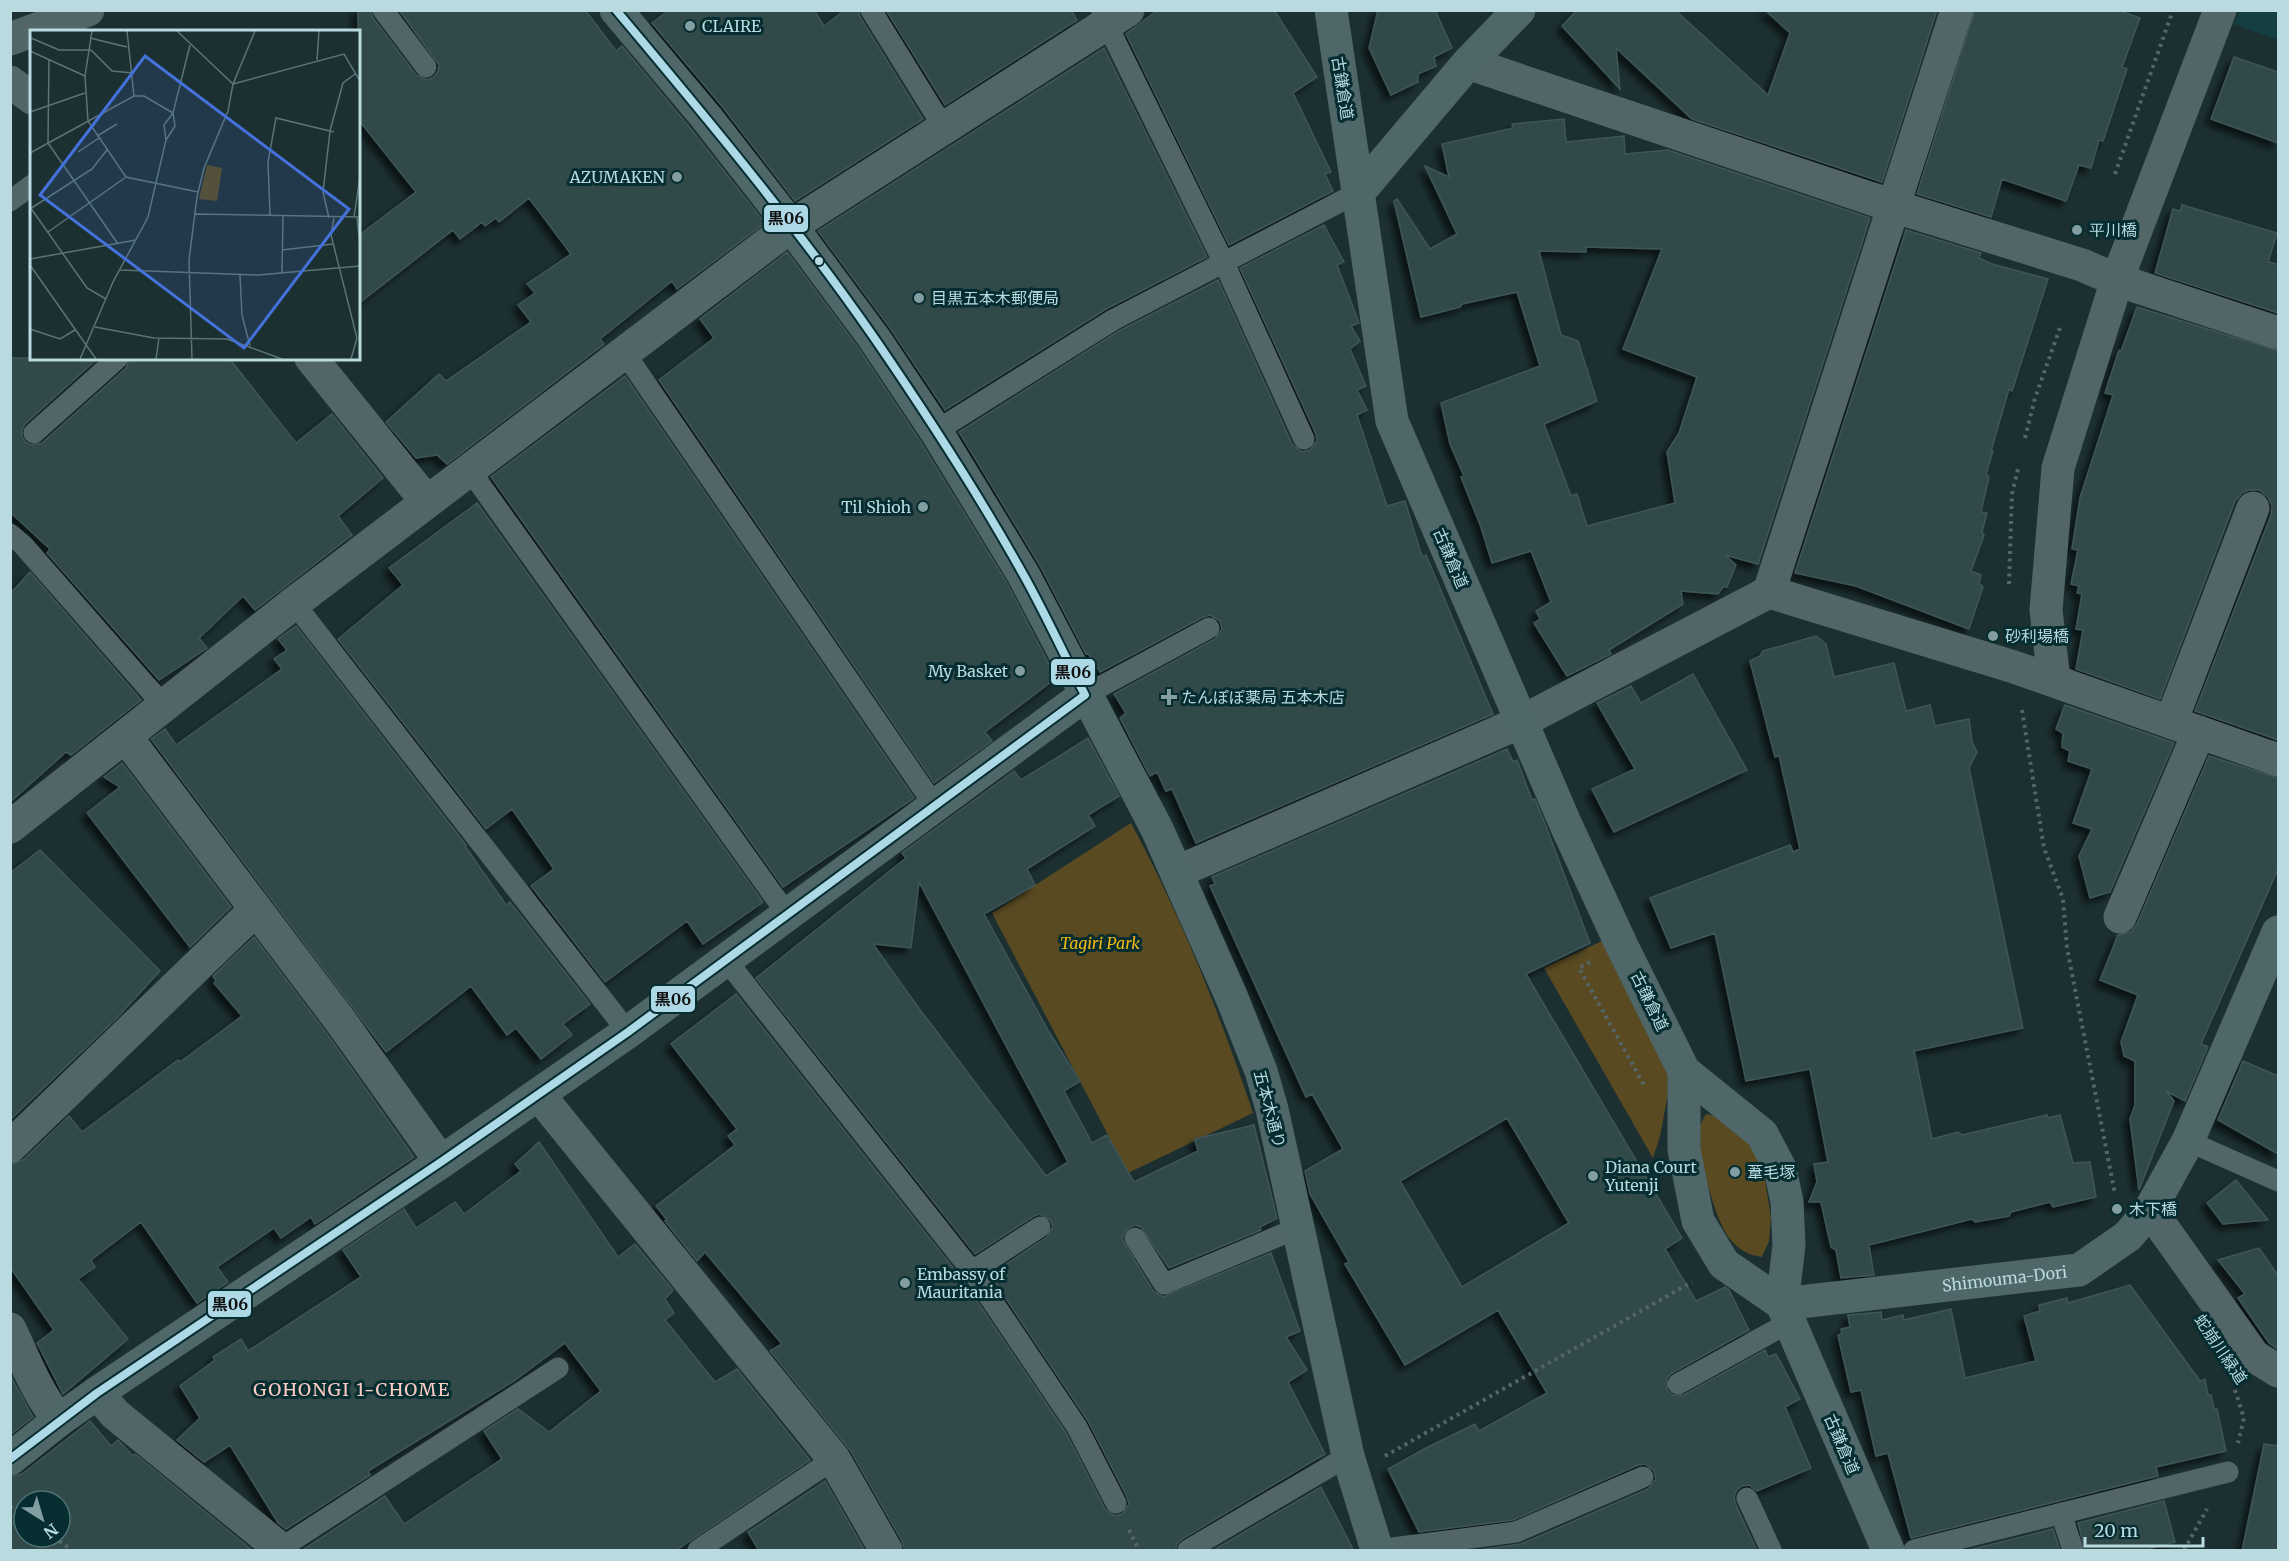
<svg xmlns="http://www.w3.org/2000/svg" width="2289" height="1561" viewBox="0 0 2289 1561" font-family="Merriweather,'Noto Sans JP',serif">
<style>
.built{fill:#143e42}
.green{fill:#594a22}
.building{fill:#33484a;stroke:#3e5658;stroke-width:1.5;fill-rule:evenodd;filter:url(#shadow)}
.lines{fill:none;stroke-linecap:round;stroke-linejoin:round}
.path{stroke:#556668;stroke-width:4;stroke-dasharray:3 4.5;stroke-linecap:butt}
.lane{stroke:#526668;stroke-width:21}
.street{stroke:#526668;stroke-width:33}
.secondary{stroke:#4f6769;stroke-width:33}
.bus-1-casing{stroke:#062e31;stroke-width:12}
.bus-1{stroke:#add8e6;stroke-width:8}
.poi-dot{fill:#829ea2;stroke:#062e31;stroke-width:2}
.bus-dot{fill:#b9dade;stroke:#062e31;stroke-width:2}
.labels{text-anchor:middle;stroke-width:6;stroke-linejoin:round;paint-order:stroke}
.poi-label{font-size:16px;fill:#b9dade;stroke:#062e31;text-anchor:start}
.street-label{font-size:16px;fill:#b9dade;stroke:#062e31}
.park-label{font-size:16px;font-style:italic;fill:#f3b913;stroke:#062e31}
.neighbourhood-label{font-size:18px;letter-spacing:1.5px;fill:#fecac4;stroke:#062e31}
.inset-road{fill:none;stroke:#5b7477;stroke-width:1.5}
.view{fill:#4471da;fill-opacity:0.15;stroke:#4471da;stroke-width:3}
.inset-edge{fill:none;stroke:#b9dade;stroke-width:3}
.line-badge{stroke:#062e31;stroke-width:2}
.pale-badge-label{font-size:16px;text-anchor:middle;font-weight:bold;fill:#111}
</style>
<defs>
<filter id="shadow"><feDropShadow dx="-5.5" dy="5.5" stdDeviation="3" flood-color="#0009"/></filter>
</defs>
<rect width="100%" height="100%" fill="#1c3032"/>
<path class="built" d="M 2240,10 L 2278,11 L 2278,40 L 2234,24 Z"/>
<path class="green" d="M 1131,823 C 1181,916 1220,1014 1253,1113 L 1128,1173 L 992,913 Z
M 1602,941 L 1672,1073 L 1660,1136 L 1653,1158 L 1544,968 Z
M 1706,1114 L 1716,1116 L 1751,1143 L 1764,1173 L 1771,1218 L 1769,1241 L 1762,1257 C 1748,1255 1739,1250 1730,1239 C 1715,1221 1696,1150 1700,1126 C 1701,1122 1704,1118 1706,1114 Z"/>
<path class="building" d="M 358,10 L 370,10 L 373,18 L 416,75 L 427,80 L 434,77 L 438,71 L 439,65 L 399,10 L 585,10 L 616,51 L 622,46 L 691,129 L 765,223 L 677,289 L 672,281 L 600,339 L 604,344 L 447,464 L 437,455 L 416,458 L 386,422 L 439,374 L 446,381 L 531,322 L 518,305 L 535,293 L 527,284 L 571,254 L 529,198 L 499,222 L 496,218 L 485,226 L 482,222 L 460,239 L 453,230 L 358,304 L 358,236 L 416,192 L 358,119 Z
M 669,10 L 814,10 L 824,26 L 845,10 L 858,10 L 860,17 L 923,119 L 795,201 L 721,105 L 652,23 Z
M 886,10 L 1071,10 L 1077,20 L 945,105 Z
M 1158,10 L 1274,10 L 1317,77 L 1293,93 L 1331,172 L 1325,174 L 1333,191 L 1229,245 L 1126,34 Z
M 1378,10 L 1435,10 L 1452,48 L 1434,57 L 1436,66 L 1418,74 L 1418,82 L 1391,95 L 1369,48 Z
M 1577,10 L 1675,10 L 1768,95 L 1790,33 L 1765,10 L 1937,10 L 1882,182 L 1692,119 L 1616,48 L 1620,89 L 1562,26 Z
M 1975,10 L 2117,10 L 2140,18 L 2122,67 L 2127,69 L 2103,141 L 2099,140 L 2091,168 L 2079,165 L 2066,201 L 2002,179 L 1991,217 L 1917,194 Z
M 1104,48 L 1207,257 L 1106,309 L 945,410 L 890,328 L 818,231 Z
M 2234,57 L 2278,72 L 2278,143 L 2211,119 Z
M 1564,119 L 1566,142 L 1624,136 L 1625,154 L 1668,150 L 1870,218 L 1758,564 L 1725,555 L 1736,565 L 1727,587 L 1723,587 L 1718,594 L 1681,591 L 1683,604 L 1609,650 L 1611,654 L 1567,676 L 1534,623 L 1540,619 L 1536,611 L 1551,602 L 1531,551 L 1492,563 L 1481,527 L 1461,477 L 1464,476 L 1450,444 L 1441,403 L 1540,366 L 1517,292 L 1462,304 L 1460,307 L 1421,317 L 1394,201 L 1397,199 L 1430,249 L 1457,234 L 1425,166 L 1449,177 L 1442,144 L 1513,128 L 1512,124 ZM 1586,247 L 1662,249 L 1623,349 L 1697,377 L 1679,433 L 1667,452 L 1675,503 L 1587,526 L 1577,494 L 1571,496 L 1544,424 L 1597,401 L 1578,341 L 1561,335 L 1539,251 L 1586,252 Z
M 2182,205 L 2277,233 L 2268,262 L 2278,264 L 2278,313 L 2155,273 L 2173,209 L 2180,211 Z
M 1324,225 L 1344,262 L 1337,265 L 1358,320 L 1359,323 L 1351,326 L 1360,341 L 1350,349 L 1366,386 L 1357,390 L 1367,410 L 1357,415 L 1387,506 L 1405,501 L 1422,557 L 1426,555 L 1493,714 L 1196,843 L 1172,789 L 1166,791 L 1157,772 L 1150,776 L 1120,718 L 1126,713 L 1114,694 L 1215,639 L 1222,629 L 1220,621 L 1210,615 L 1203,617 L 1100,672 L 1088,653 L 1086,654 L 1039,564 L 959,432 L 1119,331 L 1218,280 L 1292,444 L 1302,452 L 1310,450 L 1317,441 L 1316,434 L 1240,268 Z
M 1906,230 L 1981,253 L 1979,258 L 1992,264 L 2048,279 L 2012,391 L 2009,389 L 1991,451 L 1993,451 L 1986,474 L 1989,477 L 1981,512 L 1987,513 L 1982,532 L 1984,535 L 1971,571 L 1981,575 L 1979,583 L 1983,587 L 1969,629 L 1856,586 L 1795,573 Z
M 787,252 L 859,349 L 920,441 L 1007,583 L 1056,678 L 985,732 L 992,741 L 934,783 L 659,380 L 714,338 L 700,319 Z
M 2137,307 L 2278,351 L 2278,740 L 2195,711 L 2271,515 L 2272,506 L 2268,497 L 2259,490 L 2249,490 L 2242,493 L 2235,501 L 2160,699 L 2076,669 L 2083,630 L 2076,629 L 2082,594 L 2077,593 L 2079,586 L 2071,584 L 2078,550 L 2072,549 L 2080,498 L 2113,395 L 2105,393 L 2119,350 L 2121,351 Z
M 10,358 L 98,358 L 25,424 L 22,430 L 22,436 L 25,442 L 31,445 L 42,443 L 126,368 L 130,358 L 229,358 L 296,443 L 332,414 L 383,478 L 338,516 L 352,535 L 255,610 L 243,596 L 199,638 L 207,648 L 159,680 L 47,553 L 50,549 L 10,512 Z
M 625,376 L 914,798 L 783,887 L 491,477 Z
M 477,503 L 763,902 L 703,944 L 687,921 L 605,982 L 531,886 L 554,869 L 512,809 L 486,829 L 338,639 L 403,585 L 389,568 Z
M 30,572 L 141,700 L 71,755 L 66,752 L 10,802 L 10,594 Z
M 296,626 L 466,845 L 465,846 L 506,905 L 510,902 L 590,1004 L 563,1024 L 572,1035 L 541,1059 L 516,1028 L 507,1035 L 471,986 L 386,1052 L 151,739 L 165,729 L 176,745 L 282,669 L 274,659 L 287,650 L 278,639 Z
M 1816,636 L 1826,644 L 1834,677 L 1894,663 L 1906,711 L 1930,705 L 1935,726 L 1969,719 L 1972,742 L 1977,752 L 1969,768 L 2023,1028 L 1914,1051 L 1932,1139 L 1958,1132 L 1962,1135 L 2047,1115 L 2048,1118 L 2060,1115 L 2073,1163 L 2090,1162 L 2096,1197 L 2053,1207 L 2050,1202 L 2011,1212 L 2009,1216 L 1975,1222 L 1972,1219 L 1869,1245 L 1874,1275 L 1841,1278 L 1836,1250 L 1831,1247 L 1821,1202 L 1809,1202 L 1817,1182 L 1814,1164 L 1828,1162 L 1810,1069 L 1746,1081 L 1715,933 L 1671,948 L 1650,898 L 1790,845 L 1793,852 L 1800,849 L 1779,755 L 1775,757 L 1750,661 L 1760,656 L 1763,651 Z
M 1693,674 L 1747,770 L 1614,832 L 1592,789 L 1635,769 L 1597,703 L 1631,686 L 1641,703 Z
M 2065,705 L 2174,743 L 2110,892 L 2090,898 L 2079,856 L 2092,829 L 2073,823 L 2092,769 L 2068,761 L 2070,751 L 2062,747 L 2063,733 L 2056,729 Z
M 1088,738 L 1119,796 L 1088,815 L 1095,826 L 1027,869 L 1035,885 L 984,914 L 1049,1032 L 1080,1081 L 1064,1091 L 1092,1143 L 1107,1135 L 1134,1182 L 1198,1151 L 1195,1139 L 1254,1125 L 1277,1218 L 1260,1227 L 1261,1230 L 1169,1268 L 1141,1227 L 1135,1225 L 1128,1228 L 1124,1233 L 1122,1239 L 1153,1291 L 1163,1297 L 1271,1253 L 1300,1331 L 1286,1337 L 1307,1370 L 1288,1382 L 1325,1454 L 1182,1539 L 1177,1544 L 1175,1551 L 905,1551 L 902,1541 L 850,1450 L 770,1351 L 782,1344 L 705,1252 L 697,1261 L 665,1221 L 667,1220 L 656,1206 L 735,1145 L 728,1136 L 737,1129 L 671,1044 L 736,994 L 962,1279 L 1066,1433 L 1105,1509 L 1115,1516 L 1122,1514 L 1129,1504 L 1127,1497 L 1088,1421 L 990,1275 L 1047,1237 L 1053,1227 L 1050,1220 L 1040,1214 L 1034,1216 L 975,1254 L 756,978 L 906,858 L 902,853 L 1014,771 L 1021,780 ZM 919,882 L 1068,1162 L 1046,1176 L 915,1003 L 873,944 L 911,948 Z
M 1507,749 L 1513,762 L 1517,760 L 1532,800 L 1535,799 L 1544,821 L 1590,943 L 1526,974 L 1682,1238 L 1665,1249 L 1696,1301 L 1725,1287 L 1729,1290 L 1749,1330 L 1672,1373 L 1667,1378 L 1667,1390 L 1672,1395 L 1684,1395 L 1765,1350 L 1768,1357 L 1776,1354 L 1800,1399 L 1785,1407 L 1811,1468 L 1757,1491 L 1749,1485 L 1742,1486 L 1737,1490 L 1734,1496 L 1735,1503 L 1757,1551 L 1472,1551 L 1521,1544 L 1648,1489 L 1656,1479 L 1654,1471 L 1645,1464 L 1638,1465 L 1513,1520 L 1419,1532 L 1388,1469 L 1426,1448 L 1475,1424 L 1479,1431 L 1547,1393 L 1498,1310 L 1405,1365 L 1345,1264 L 1349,1262 L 1310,1194 L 1305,1171 L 1343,1149 L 1312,1094 L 1306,1097 L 1210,886 L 1215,884 L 1212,877 ZM 1507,1118 L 1569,1223 L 1462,1287 L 1400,1181 Z
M 2209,756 L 2278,778 L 2278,869 L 2201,1044 L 2208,1047 L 2185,1101 L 2166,1091 L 2174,1101 L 2139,1190 L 2130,1119 L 2135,1105 L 2135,1061 L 2124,1056 L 2121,1042 L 2138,995 L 2100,980 L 2118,935 L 2131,932 L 2137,924 Z
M 122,763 L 231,907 L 190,947 L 87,813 L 120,787 L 104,777 Z
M 40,850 L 160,971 L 117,1018 L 10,1120 L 10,873 Z
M 254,937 L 327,1034 L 414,1157 L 315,1224 L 311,1217 L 281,1238 L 274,1228 L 217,1267 L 228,1282 L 197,1303 L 141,1222 L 91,1260 L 95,1267 L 78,1279 L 128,1339 L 63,1394 L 37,1343 L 54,1330 L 10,1267 L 10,1165 L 23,1160 L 69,1116 L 82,1132 L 178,1060 L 180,1062 L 242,1016 L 214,983 L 216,981 L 213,976 Z
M 2243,1061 L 2278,1076 L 2278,1154 L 2218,1120 Z
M 539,1142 L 618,1257 L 635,1244 L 673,1290 L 665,1299 L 674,1313 L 665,1320 L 715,1382 L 737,1369 L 810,1460 L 675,1551 L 301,1551 L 385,1496 L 404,1524 L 502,1459 L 484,1431 L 518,1409 L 549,1432 L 601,1391 L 565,1343 L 514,1381 L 368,1471 L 370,1475 L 286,1529 L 278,1523 L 230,1445 L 204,1462 L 177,1440 L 200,1418 L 180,1386 L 215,1360 L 213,1357 L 241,1339 L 248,1351 L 361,1277 L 343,1250 L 404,1209 L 416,1228 L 455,1202 L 464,1214 L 521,1171 L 515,1164 Z
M 2236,1180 L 2268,1220 L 2223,1224 L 2207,1203 Z
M 2259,1248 L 2276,1273 L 2278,1271 L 2278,1349 L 2269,1343 L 2238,1298 L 2245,1294 L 2218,1260 Z
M 2130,1285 L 2200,1381 L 2205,1379 L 2208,1395 L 2211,1395 L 2214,1409 L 2217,1409 L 2226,1451 L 2156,1467 L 2158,1476 L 1911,1538 L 1888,1453 L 1876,1456 L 1861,1390 L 1851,1392 L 1838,1335 L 1842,1334 L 1841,1329 L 1850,1327 L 1848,1315 L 1881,1312 L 1882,1320 L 1903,1315 L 1904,1320 L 1951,1309 L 1965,1378 L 2036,1361 L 2024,1316 L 2040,1311 L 2039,1305 L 2067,1298 L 2068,1303 Z
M 10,1375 L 33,1417 L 10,1435 Z
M 90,1421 L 111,1446 L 118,1440 L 133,1456 L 135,1454 L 253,1551 L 10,1551 L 10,1477 L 22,1474 ZM 24,1501 L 60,1501 L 60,1537 L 24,1537 Z
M 2264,1444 L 2278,1446 L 2278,1551 L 2242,1551 Z
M 825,1481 L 865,1551 L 759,1551 L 748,1532 Z
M 1321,1487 L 1354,1551 L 1212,1551 Z
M 2164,1501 L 2175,1542 L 2141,1551 L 2085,1551 L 2078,1523 Z
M 2053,1529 L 2060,1551 L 1965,1551 Z"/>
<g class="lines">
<path class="path" d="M 2115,174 L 2173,10
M 2025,438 L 2035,398 L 2061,325
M 2009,584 L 2012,494 L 2018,469
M 2022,710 L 2044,848 L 2063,899 L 2067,948 L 2115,1194
M 1590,962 L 1579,968 L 1645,1087
M 2235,1390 L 2244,1418 L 2238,1443
M 1385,1456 L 1692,1282
M 10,1507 L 24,1517
M 1129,1530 L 1139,1550
M 53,1537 L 72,1550
M 2184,1550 L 2207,1509"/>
<path class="lane" d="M 383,10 L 426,67
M 871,10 L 944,128
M 1102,14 L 1224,263 L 1304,439
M 10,201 L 32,185
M 624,352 L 935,806
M 936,431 L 1113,320 L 1359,192
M 34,433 L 118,358
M 469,469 L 787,914
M 10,534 L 23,545 L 164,706
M 294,603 L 628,1032
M 1085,695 L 1209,628
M 726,960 L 972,1271 L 1077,1427 L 1116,1503
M 2188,1141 L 2278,1181
M 1135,1238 L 1164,1284 L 1298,1228
M 972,1271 L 1040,1227
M 1678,1384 L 1790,1322
M 1747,1498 L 1771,1550
M 2061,1513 L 2073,1550
M 281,1548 L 558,1368
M 698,1550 L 834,1459
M 1188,1550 L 1348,1456
M 1377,1550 L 1516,1532 L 1643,1477
M 1914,1550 L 2228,1472"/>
<path class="street" d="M 10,39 L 88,10
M 1468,63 L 1893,206 L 2082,265 L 2117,280 L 2278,333
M 10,82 L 32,98
M 311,358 L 427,502
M 1769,592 L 1957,10
M 2054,680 L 2046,610 L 2058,468 L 2117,280 L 2220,10
M 2171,722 L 2253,508
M 126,737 L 342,1023 L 441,1162
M 10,827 L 294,603 L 791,226 L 1128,10
M 1177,872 L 1521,722 L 1769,592 L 2014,667 L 2278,760
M 2120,917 L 2199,732
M 539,1095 L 834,1459 L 886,1550
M 10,1147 L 256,909
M 2150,1210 L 2254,1356 L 2278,1371
M 10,1329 C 25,1361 37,1393 59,1420
M 97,1393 L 115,1414 L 282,1550"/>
<g class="secondary">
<path d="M 616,10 L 706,117 L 791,226 L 874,338 L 936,431 L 1023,574 L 1157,829 L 1232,998 L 1261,1071 L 1272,1109 L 1348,1456 L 1377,1550"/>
<path d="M 1331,10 L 1392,421 L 1566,825 L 1621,944 L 1684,1071 L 1762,1134 L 1780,1168 L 1787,1202 L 1789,1245 L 1782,1304 L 1888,1550"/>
<path d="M 1359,192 L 1468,63 L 1519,10"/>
<path d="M 1684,1071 L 1684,1149 L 1698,1221 L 1724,1264 L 1782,1304"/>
<path id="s1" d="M 1782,1304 L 2079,1270 L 2128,1236 L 2150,1210 L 2188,1141 L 2278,932"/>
<path d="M 10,1459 L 59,1420 L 97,1393 L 441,1162 L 628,1032 L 1085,695"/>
</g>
<g class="bus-1-casing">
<path id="bus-1" d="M 10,1459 L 97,1393 L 441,1162 L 628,1032 L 1085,695 C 1064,655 1045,613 1023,574 C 978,493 927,415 875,339 C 796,225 706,117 616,10"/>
</g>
<use href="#bus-1" class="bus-1"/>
</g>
<g class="poi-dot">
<circle cx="690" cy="26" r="6"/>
<circle cx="677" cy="177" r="6"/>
<circle cx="2077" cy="230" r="6"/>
<circle cx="919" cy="298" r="6"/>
<circle cx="923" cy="507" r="6"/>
<circle cx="1993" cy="636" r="6"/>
<circle cx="1020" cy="671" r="6"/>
<path d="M1166 688h6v6h6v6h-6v6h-6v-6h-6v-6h6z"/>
<circle cx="1735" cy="1172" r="6"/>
<circle cx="1593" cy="1176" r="6"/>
<circle cx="2117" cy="1209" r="6"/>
<circle cx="905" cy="1283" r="6"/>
</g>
<circle class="bus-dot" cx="819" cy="261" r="5"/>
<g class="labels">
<g class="poi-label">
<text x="702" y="32">CLAIRE</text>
<text x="665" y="183" text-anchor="end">AZUMAKEN</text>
<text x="2089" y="236">平川橋</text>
<text x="931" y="304">目黒五本木郵便局</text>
<text x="911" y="513" text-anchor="end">Til Shioh</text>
<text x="2005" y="642">砂利場橋</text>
<text x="1008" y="677" text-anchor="end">My Basket</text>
<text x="1181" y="703">たんぽぽ薬局 五本木店</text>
<text x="1605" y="1173">Diana Court<tspan x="1605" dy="18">Yutenji</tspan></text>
<text x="1747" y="1178">葦毛塚</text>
<text x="2129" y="1215">木下橋</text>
<text x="917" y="1280">Embassy of<tspan x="917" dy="18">Mauritania</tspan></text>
</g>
<g class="street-label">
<text transform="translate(1343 88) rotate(81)" y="6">古鎌倉道</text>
<text transform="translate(1451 558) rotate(67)" y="6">古鎌倉道</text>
<text transform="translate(1650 1001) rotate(64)" y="6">古鎌倉道</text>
<text transform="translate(1270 1109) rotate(75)" y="6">五本木通り</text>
<text dy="6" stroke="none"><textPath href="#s1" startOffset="224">Shimouma-Dori</textPath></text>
<text transform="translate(2221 1349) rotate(56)" y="6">蛇崩川緑道</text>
<text transform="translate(1842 1444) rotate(67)" y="6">古鎌倉道</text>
</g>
<g class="park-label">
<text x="1100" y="949">Tagiri Park</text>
</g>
<g class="neighbourhood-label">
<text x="352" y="1396">GOHONGI 1-CHOME</text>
</g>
</g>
<g transform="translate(30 30)">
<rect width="330" height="330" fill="#1c3032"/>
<path d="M 177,135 L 192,138 L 187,171 L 169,169 Z" fill="#594a22"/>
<path class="inset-road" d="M 62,1 L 55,46 L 58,91 L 96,147 L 168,162M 97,1 L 104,66M 147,1 L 203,54M 1,8 L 29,20 L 61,20 L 82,41 L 103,43M 60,8 L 97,17M 0,21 L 55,46M 19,29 L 18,113 L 88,214M 287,30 L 289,1M 203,54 L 314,24 L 330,51M 0,82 L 55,63M 67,106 L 87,94M 136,110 L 145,96 L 143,83M 48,122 L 69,108M 0,123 L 104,66 L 114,66 L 143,83M 0,177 L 57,258 L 76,269M 0,179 L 62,139 L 77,120M 164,184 L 330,187M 240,185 L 238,132 L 246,88 L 304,102M 324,187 L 330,147M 327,187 L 330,215M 299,188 L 293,162 L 300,101 L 313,53 L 325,44M 304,188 L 301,205 L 327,308 L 321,329M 18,202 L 96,147M 252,220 L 303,214M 0,229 L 106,210M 0,235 L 66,329M 90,240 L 228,245 L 330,236M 252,244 L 253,185M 210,245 L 212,285 L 220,316M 65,297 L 124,308 L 197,309 L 252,329M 0,299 L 30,309 L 45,300M 50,329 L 83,252 L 118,187 L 136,110 L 134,95 L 143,83 L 160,15M 126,329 L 129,308M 162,329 L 159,230 L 167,167 L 174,138 L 198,81 L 203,54 L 225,1"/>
<path class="view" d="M 115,26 L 319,179 L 214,318 L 10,165 Z"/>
<rect width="330" height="330" class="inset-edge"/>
</g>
<g class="line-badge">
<rect x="763" y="204" width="46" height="29" rx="6" fill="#add8e6"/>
<rect x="1050" y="658" width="46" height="28" rx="6" fill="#add8e6"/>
<rect x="650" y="985" width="46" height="28" rx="6" fill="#add8e6"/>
<rect x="207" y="1290" width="45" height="28" rx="6" fill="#add8e6"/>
</g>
<g class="pale-badge-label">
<text x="786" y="224">黒06</text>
<text x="1073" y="678">黒06</text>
<text x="673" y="1005">黒06</text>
<text x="230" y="1310">黒06</text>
</g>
<rect width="2289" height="1561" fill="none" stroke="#b9dade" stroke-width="24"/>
<g transform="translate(42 1519) rotate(143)"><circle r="28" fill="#062e31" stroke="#4e7376" stroke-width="1.5"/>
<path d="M0-4.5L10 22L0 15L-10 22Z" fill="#829ea2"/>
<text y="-9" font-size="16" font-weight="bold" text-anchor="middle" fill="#b9dade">N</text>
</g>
<path d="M2085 1537v9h118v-9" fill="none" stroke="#b9dade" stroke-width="3"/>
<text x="2094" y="1537" font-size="18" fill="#b9dade" stroke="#062e31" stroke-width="4.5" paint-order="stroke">20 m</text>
</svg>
